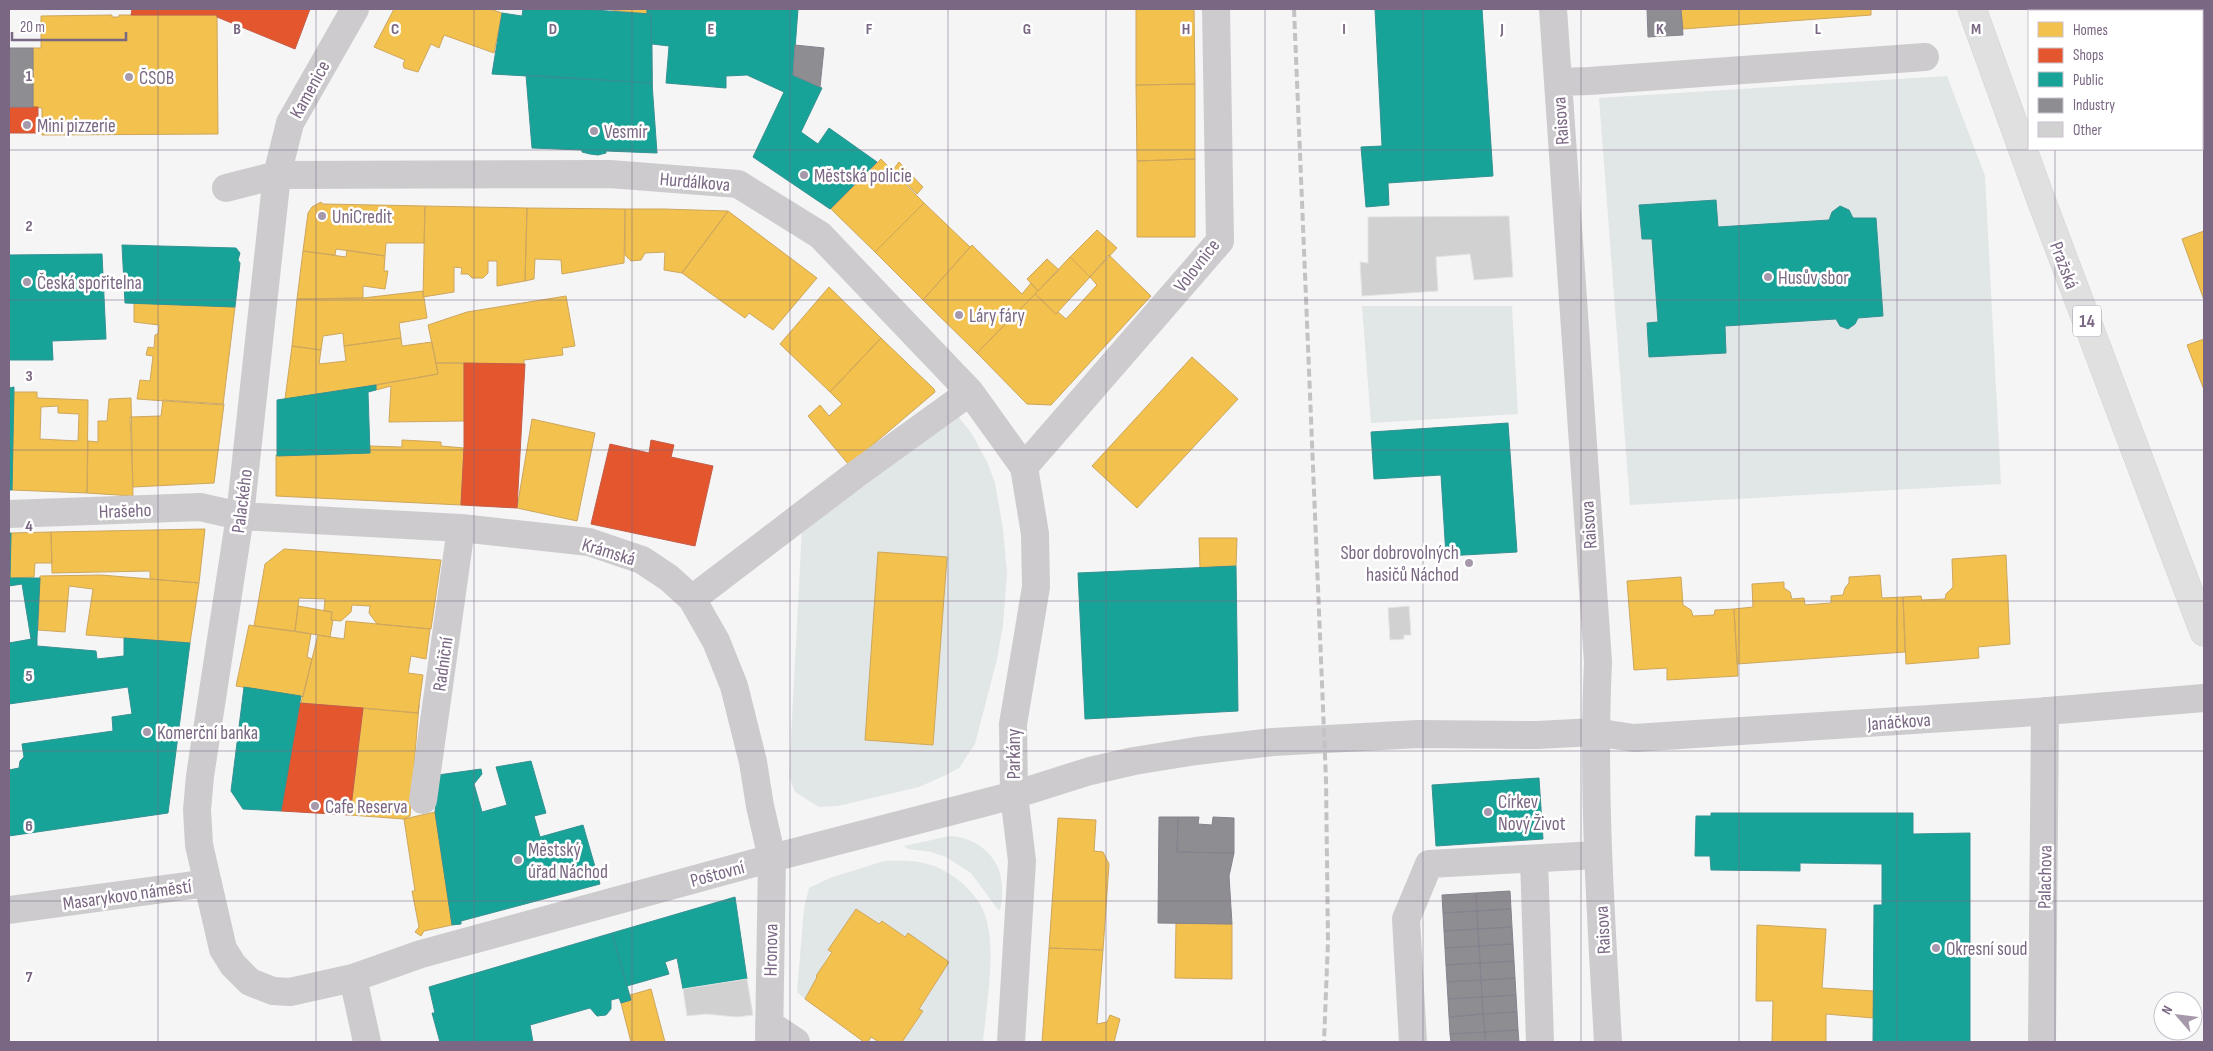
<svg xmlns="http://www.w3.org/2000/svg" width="2213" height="1051" viewBox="0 0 2213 1051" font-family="'Sofia Sans Condensed',sans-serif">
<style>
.green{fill:#e1e7e6}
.homes{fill:#f2c14e;stroke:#cea65e;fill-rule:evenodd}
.shops{fill:#e4572e;stroke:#c45c48}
.public{fill:#17a398;stroke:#359192}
.industry{fill:#8d8d92;stroke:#87828e}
.building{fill:#d2d1d2;stroke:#e4e4e4}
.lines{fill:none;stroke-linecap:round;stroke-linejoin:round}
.major-casing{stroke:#d2d1d2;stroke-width:29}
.minor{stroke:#cdcbce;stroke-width:28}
.major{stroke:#e0e0e0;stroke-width:28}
.rail{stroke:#c4c2c4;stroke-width:4;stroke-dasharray:8 4;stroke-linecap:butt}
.grid{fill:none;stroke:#7a6783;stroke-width:1;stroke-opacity:0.55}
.poi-dot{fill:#a599ab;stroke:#fff;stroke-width:2}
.labels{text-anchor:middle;stroke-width:5;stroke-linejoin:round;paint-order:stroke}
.shield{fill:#fff;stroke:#a295a8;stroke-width:1}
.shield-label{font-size:18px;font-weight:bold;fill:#7a6783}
.poi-label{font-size:19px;fill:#7a6783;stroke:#fff;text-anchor:start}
.street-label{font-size:19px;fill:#7a6783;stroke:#fff}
.grid-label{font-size:16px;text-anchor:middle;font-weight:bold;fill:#7a6783;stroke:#fff;stroke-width:5;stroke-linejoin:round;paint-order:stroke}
</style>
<rect width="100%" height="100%" fill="#f4f5f4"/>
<path class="green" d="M 1947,76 L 1985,176 L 2001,484 L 1630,505 L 1599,98 Z
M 1362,306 L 1512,306 L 1518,414 L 1371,423 Z
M 957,415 L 972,434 L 988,464 L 995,483 L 1003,529 L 1007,573 L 1003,625 L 997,659 L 975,744 L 959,768 L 946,775 L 919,787 L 838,806 L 819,807 L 795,792 L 789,777 L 802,528 Z
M 950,836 C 981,838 1004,861 1002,892 C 1002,899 1002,905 999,911 L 971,873 L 946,857 L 931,852 L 908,849 L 904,846 Z
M 884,861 C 897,861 910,860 923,863 C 935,865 948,872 957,879 C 969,888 980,901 985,915 C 997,949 986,1007 983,1042 L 902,1042 L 923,1012 L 919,1009 L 935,985 L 908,933 L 905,937 L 882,921 L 879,924 L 856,909 L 816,976 L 817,977 L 805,999 L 797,992 L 804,909 L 809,888 L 830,878 Z"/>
<path class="homes" d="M 394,9 L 490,9 L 502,13 L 494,53 L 444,35 L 439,48 L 431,44 L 418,72 L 404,68 L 403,64 L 405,60 L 374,47 Z
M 611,9 L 647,9 L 647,14 L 611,10 Z
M 1136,9 L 1194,9 L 1195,84 L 1136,85 Z
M 1681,9 L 1871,9 L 1871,15 L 1683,29 Z
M 112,15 L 112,17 L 119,17 L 119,15 L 217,15 L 218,134 L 42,135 L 42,108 L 33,107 L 33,48 L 41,48 L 41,16 Z
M 1195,84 L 1195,159 L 1137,161 L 1136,85 Z
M 881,159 L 924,203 L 875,252 L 831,209 Z
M 1195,159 L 1195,237 L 1137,237 L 1137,161 Z
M 899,162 L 923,187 L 917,194 L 893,170 Z
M 321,202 L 323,204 L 425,206 L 424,243 L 386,243 L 385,256 L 336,249 L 335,255 L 303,251 L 308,213 L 312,207 Z
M 924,203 L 970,247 L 923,300 L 875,252 Z
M 425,206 L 527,208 L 525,281 L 497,286 L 497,261 L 488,261 L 488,273 L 483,278 L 472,278 L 468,274 L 461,274 L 462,268 L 454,267 L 454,292 L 423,297 Z
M 527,208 L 625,209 L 624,263 L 562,274 L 561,260 L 535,259 L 534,279 L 525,281 Z
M 625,209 L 663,209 L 728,211 L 682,273 L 664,270 L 665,252 L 645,253 L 641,260 L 631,261 L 625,255 Z
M 728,211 L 817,278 L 773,330 L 749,313 L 745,318 L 682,273 Z
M 1097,230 L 1117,248 L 1090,277 L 1070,257 Z
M 2204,231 L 2204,300 L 2182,239 Z
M 972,245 L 1022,294 L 1031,283 L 1038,291 L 977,353 L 923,300 Z
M 347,250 L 385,256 L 384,271 L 388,271 L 385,289 L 363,286 L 363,298 L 297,299 L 303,251 L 346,257 Z
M 1109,255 L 1151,296 L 1051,405 L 1027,404 L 977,353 L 1035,294 L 1056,314 L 1058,312 L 1066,319 L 1097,285 L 1090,277 Z
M 1070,257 L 1090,277 L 1056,314 L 1035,294 Z
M 1047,259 L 1059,270 L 1038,291 L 1027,279 Z
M 829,287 L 881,338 L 830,392 L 780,344 Z
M 423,291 L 427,318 L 399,323 L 401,338 L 344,346 L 343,333 L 323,336 L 321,350 L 292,346 L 297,299 L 363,298 Z
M 566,296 L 575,346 L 562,348 L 563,355 L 524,360 L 524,364 L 436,363 L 428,325 L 467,312 Z
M 134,303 L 235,307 L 223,405 L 137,399 L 140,380 L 150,381 L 153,356 L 146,355 L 148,347 L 154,348 L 155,335 L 158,334 L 159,325 L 134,322 Z
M 401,338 L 402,346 L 432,342 L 438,374 L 316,395 L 285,399 L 292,346 L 321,350 L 319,364 L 346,361 L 344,346 Z
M 881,338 L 934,389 L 935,392 L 849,465 L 808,416 L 820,405 L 829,416 L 842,404 L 830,392 Z
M 2204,339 L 2204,390 L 2187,345 Z
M 1192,357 L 1238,399 L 1137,508 L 1092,466 Z
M 436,363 L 464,363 L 464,421 L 389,422 L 391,386 L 376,390 L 376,385 L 438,374 Z
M 14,392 L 37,392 L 37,398 L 88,400 L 87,493 L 12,490 ZM 58,406 L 58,413 L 79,414 L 78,441 L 40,439 L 41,407 Z
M 131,398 L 133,496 L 87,493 L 88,441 L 98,442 L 98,421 L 107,421 L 109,399 Z
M 163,400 L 224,404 L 214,483 L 133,487 L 130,417 L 161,416 Z
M 532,419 L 595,433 L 577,521 L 517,508 Z
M 402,440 L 441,442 L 441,446 L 464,448 L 461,505 L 276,496 L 276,455 L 370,453 L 370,446 L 402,447 Z
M 205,529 L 199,583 L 150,579 L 150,571 L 52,573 L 51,532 Z
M 51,532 L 52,563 L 35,563 L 34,577 L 10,578 L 11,533 Z
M 1199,538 L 1237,538 L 1236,566 L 1200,568 Z
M 284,549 L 441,560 L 431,629 L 377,624 L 369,613 L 370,606 L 352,605 L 351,612 L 341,621 L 331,620 L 332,612 L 324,611 L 325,599 L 299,598 L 295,631 L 254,626 L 265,564 Z
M 878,552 L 947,557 L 933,745 L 865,740 Z
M 2006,555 L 2010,644 L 1978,647 L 1979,658 L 1906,664 L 1903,597 L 1921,596 L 1922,600 L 1945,599 L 1946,594 L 1953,587 L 1952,559 Z
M 101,575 L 199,583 L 190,643 L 86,635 L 93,589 L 69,586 L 65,632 L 38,630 L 40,576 Z
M 1880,575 L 1882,598 L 1903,597 L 1905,652 L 1737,664 L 1734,609 L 1753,607 L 1752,584 L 1784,582 L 1784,588 L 1790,592 L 1792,599 L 1804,598 L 1805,605 L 1831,603 L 1831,596 L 1843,595 L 1845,588 L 1849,583 L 1849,577 Z
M 1681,577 L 1683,605 L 1691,610 L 1693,616 L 1714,615 L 1715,610 L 1734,609 L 1738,676 L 1667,680 L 1667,668 L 1634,670 L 1627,581 Z
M 298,606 L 332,612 L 331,620 L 333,620 L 330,637 L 295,631 Z
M 346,621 L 430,629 L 426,659 L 411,656 L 408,673 L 423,675 L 418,713 L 301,703 L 318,635 L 344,639 Z
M 249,625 L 311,634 L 307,657 L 312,659 L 303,697 L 236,686 Z
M 419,705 L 410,816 L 404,819 L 350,815 L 363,708 L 418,713 Z
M 435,812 L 452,925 L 424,931 L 421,936 L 415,932 L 419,927 L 412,891 L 415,891 L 404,819 Z
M 1058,818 L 1096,820 L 1094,851 L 1103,852 L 1109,864 L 1103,950 L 1049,948 Z
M 856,909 L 879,924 L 882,921 L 905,937 L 908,933 L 949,962 L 919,1009 L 923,1011 L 902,1042 L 879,1042 L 871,1037 L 868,1042 L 864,1042 L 805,999 L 817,977 L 816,976 L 832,952 L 828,950 Z
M 1176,923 L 1232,924 L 1232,979 L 1175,978 Z
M 1757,925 L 1826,929 L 1822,988 L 1874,991 L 1873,1018 L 1826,1014 L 1826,1042 L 1772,1042 L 1773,1001 L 1756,1001 Z
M 1049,948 L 1103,950 L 1097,1024 L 1107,1022 L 1110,1015 L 1120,1019 L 1114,1042 L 1042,1042 Z
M 651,989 L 665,1042 L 631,1042 L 621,1003 L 631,1000 L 630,995 Z"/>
<path class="shops" d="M 132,9 L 310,9 L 295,49 L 217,17 L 217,15 L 131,15 Z
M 9,107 L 38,107 L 38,133 L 9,133 Z
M 464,363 L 525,364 L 517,508 L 461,505 L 464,448 Z
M 651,440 L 674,445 L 671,457 L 713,466 L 695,546 L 591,524 L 610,444 L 649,453 Z
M 299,703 L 363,708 L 350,815 L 281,811 Z"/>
<path class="public" d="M 523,9 L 580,9 L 651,14 L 652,83 L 492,74 L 502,13 L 522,16 Z
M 647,9 L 798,9 L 793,75 L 822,88 L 801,132 L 818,144 L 829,128 L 877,162 L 830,209 L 753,157 L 784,92 L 747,75 L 726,76 L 726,88 L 666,83 L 669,46 L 652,44 L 652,87 L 651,14 L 647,14 Z
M 1375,9 L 1482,9 L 1493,176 L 1388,183 L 1389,205 L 1366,207 L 1361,147 L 1382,146 Z
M 526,75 L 652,83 L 657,153 L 606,151 L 606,153 L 598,155 L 590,154 L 582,152 L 582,150 L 532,148 Z
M 1716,200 L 1718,227 L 1829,220 L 1832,212 L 1840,206 L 1849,210 L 1853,218 L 1876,218 L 1883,316 L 1858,318 L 1855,324 L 1848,329 L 1840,326 L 1836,319 L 1725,326 L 1726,353 L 1649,357 L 1647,323 L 1658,322 L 1652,239 L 1642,239 L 1639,205 Z
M 122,245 L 236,248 L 240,253 L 238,260 L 240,263 L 235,307 L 125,303 Z
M 102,254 L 106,339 L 52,341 L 53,360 L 9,360 L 9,255 Z
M 376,385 L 376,390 L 368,392 L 370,453 L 277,456 L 277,400 Z
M 14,387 L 12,490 L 9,490 L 9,388 Z
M 1508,423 L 1517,552 L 1446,556 L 1441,475 L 1374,479 L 1371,432 Z
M 9,533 L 11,533 L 10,578 L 40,578 L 37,638 L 31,639 L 22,584 L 9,586 Z
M 1236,566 L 1238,711 L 1085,719 L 1078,573 Z
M 37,638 L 37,646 L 96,651 L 97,659 L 124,656 L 124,638 L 190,643 L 168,813 L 9,836 L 9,770 L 19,768 L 20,761 L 24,757 L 22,744 L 113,731 L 112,717 L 132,714 L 128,687 L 9,704 L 9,643 Z
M 244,687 L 301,696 L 281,811 L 243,809 L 231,791 Z
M 531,761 L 546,813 L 534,816 L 540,837 L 583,825 L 600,884 L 461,921 L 461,924 L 452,925 L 435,812 L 438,775 L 481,769 L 482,774 L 474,784 L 482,812 L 507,805 L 496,767 Z
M 1539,778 L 1543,839 L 1436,846 L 1432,785 Z
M 1711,813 L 1913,813 L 1913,834 L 1970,833 L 1970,1042 L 1873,1042 L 1874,905 L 1882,905 L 1882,864 L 1800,863 L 1800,871 L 1711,870 L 1710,856 L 1695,856 L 1696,816 L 1711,816 Z
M 735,897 L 747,979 L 683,989 L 677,958 L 665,962 L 669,974 L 627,986 L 612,933 Z
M 612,933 L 631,1000 L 621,1003 L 619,998 L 611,1000 L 611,1009 L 606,1015 L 597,1016 L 590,1008 L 530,1025 L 533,1042 L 440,1042 L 432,1013 L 435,1013 L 429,987 Z"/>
<path class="industry" d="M 1647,9 L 1681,9 L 1683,35 L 1648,37 Z
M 795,45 L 824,48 L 820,87 L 793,75 Z
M 9,48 L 33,48 L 33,107 L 9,107 Z
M 1159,817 L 1178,817 L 1177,852 L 1234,853 L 1229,876 L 1232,924 L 1158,923 Z
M 1178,817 L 1199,817 L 1198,824 L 1212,825 L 1213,817 L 1234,818 L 1234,853 L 1177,852 Z
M 1510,891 L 1511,909 L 1477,911 L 1476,893 Z
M 1476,893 L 1477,911 L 1443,913 L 1442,895 Z
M 1511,909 L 1512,927 L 1478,929 L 1477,911 Z
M 1477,911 L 1478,929 L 1444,931 L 1443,913 Z
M 1512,927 L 1513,944 L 1479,946 L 1478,929 Z
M 1478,929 L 1479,946 L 1445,948 L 1444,931 Z
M 1513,944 L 1514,961 L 1480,963 L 1479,946 Z
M 1479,946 L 1480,963 L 1446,965 L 1445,948 Z
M 1514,961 L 1515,978 L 1481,980 L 1480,963 Z
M 1480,963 L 1481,980 L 1447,982 L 1446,965 Z
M 1515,978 L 1516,995 L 1482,997 L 1481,980 Z
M 1481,980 L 1482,997 L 1448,999 L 1447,982 Z
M 1516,995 L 1517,1012 L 1483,1014 L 1482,997 Z
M 1482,997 L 1483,1014 L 1449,1017 L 1448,999 Z
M 1517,1012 L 1518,1030 L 1485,1032 L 1483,1014 Z
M 1483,1014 L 1485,1032 L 1450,1034 L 1449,1017 Z
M 1518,1030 L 1519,1042 L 1485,1042 L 1485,1032 Z
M 1485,1032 L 1485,1042 L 1451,1042 L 1450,1034 Z"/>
<path class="building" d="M 1509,216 L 1513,277 L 1474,280 L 1470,254 L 1436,257 L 1438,291 L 1362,296 L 1360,262 L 1368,263 L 1368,217 Z
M 1409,606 L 1411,635 L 1404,635 L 1404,639 L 1390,640 L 1388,608 Z
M 747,979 L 753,1015 L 737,1017 L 706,1014 L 687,1016 L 683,989 Z"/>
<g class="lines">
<g class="major-casing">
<path id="major" d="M 1972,9 L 2040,197 L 2204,632"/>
</g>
<path class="minor" d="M 355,9 L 290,123 L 277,175 L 240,516 L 200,776 L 197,810 L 199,845 L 223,949 L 233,965 L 250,982 L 273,991 L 290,992 L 353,978 L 421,954 L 772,858 L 1014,795 L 1090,771 L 1134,761 L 1196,751 L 1273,742 L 1418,734 L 1537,735 L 1594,732 L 1634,738 L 2022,713 L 2204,698
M 1553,9 L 1598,662 C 1592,789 1601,916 1608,1042
M 1558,82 L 1589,81 L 1925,57
M 226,188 L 277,175 L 610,174 L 738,184 L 820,235 L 970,392 L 1024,467 L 1035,534 L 1036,587 L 1013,724 L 1014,795 L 1022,861 L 1011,1042
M 1024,467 L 1220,241 L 1216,9
M 9,514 L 200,507 L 240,516 L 461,528 L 589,542 L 642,560 L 669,578 L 692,599 L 716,641 L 734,686 L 753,762 L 760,806 L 772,858 L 769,1042
M 692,599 L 855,475 L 970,392
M 423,800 L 461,528
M 1534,859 L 1540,1042
M 9,910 L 208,883
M 353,978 L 367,1042
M 769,1024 L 796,1042
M 1413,1042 L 1406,919 L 1429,864 L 1597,855
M 2042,1042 L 2045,711"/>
<use href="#major" class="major"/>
<path class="rail" d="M 1294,9 L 1326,780 L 1328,941 L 1324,1042"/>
</g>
<path class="grid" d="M 158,9 L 158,1042M 316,9 L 316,1042M 474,9 L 474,1042M 632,9 L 632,1042M 790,9 L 790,1042M 948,9 L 948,1042M 1106,9 L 1106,1042M 1265,9 L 1265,1042M 1423,9 L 1423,1042M 1581,9 L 1581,1042M 1739,9 L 1739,1042M 1897,9 L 1897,1042M 2055,9 L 2055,11M 2055,149 L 2055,1042M 9,150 L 2204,150M 9,300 L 2204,300M 9,450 L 2204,450M 9,601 L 2204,601M 9,751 L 2204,751M 9,901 L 2204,901"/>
<g class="poi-dot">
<circle cx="129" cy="77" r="5"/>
<circle cx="27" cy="125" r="5"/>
<circle cx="594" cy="131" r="5"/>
<circle cx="804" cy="175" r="5"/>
<circle cx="322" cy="216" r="5"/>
<circle cx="1768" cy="277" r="5"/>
<circle cx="27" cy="282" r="5"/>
<circle cx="959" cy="315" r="5"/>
<circle cx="1469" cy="563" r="5"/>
<circle cx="147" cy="732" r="5"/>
<circle cx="315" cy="806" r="5"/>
<circle cx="1488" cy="812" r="5"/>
<circle cx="518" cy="860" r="5"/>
<circle cx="1936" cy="948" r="5"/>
</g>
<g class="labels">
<rect class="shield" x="2073" y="305.5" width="28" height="31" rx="4"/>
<g class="shield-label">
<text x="2087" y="327">14</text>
</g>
<g class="poi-label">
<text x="139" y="84">ČSOB</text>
<text x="37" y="132">Mini pizzerie</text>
<text x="604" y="138">Vesmír</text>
<text x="814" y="182">Městská policie</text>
<text x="332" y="223">UniCredit</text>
<text x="1778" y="284">Husův sbor</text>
<text x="37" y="289">Česká spořitelna</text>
<text x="969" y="322">Láry fáry</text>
<text x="1459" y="559" text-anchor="end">Sbor dobrovolných<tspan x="1459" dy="22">hasičů Náchod</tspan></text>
<text x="157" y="739">Komerční banka</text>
<text x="1498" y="808">Církev<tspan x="1498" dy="22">Nový Život</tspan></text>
<text x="325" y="813">Cafe Reserva</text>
<text x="528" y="856">Městský<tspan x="528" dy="22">úřad Náchod</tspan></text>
<text x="1946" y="955">Okresní soud</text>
</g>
<g class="street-label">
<text transform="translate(309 89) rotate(-61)" y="7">Kamenice</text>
<text transform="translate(1560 121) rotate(-94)" y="7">Raisova</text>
<text transform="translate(695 181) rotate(5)" y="7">Hurdálkova</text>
<text transform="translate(1196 265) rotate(-52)" y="7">Volovnice</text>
<text transform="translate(2065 265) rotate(69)" y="7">Pražská</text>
<text transform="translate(241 501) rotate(-83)" y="7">Palackého</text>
<text transform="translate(125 510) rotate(-2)" y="7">Hrašeho</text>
<text transform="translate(1588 525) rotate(-94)" y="7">Raisova</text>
<text transform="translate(609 551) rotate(17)" y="7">Krámská</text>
<text transform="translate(442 664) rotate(-82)" y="7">Radniční</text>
<text transform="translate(1899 721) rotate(-4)" y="7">Janáčkova</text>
<text transform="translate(1013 754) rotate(-90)" y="7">Parkány</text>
<text transform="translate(717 873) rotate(-15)" y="7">Poštovní</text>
<text transform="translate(2044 877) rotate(-89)" y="7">Palachova</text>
<text transform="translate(127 894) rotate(-8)" y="7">Masarykovo náměstí</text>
<text transform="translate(1602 930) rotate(-93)" y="7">Raisova</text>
<text transform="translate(770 950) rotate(-89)" y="7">Hronova</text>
</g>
</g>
<g class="grid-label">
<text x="237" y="34">B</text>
<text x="395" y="34">C</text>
<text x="553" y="34">D</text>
<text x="711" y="34">E</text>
<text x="869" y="34">F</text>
<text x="1027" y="34">G</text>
<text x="1186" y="34">H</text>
<text x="1344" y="34">I</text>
<text x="1502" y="34">J</text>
<text x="1660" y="34">K</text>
<text x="1818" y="34">L</text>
<text x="1976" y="34">M</text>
<text x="29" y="81">1</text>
<text x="29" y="231">2</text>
<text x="29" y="381">3</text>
<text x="29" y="531">4</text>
<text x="29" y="681">5</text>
<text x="29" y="831">6</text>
<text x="29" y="982">7</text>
</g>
<rect width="2213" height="1051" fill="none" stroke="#7a6783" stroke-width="20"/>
<rect x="2028" y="10" width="175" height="140" fill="#ffffff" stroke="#cac2cd"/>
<rect x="2038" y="22" width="25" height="15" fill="#f2c14e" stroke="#cac2cd"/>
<text x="2073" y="35" font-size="15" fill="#7a6783">Homes</text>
<rect x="2038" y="48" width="25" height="15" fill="#e4572e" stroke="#cac2cd"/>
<text x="2073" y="60" font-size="15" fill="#7a6783">Shops</text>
<rect x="2038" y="72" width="25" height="15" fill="#17a398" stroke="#cac2cd"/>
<text x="2073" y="85" font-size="15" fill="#7a6783">Public</text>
<rect x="2038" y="98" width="25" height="15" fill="#8d8d92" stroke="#cac2cd"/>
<text x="2073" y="110" font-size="15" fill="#7a6783">Industry</text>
<rect x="2038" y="122" width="25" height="15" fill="#d2d1d2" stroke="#cac2cd"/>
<text x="2073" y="135" font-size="15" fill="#7a6783">Other</text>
<g transform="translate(2178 1016) rotate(298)"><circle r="24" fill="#ffffff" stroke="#cac2cd"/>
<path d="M0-4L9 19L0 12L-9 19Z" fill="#a599ab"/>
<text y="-8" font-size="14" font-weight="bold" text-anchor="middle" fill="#7a6783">N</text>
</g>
<path d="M12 32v8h114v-8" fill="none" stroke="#7a6783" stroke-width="2.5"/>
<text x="20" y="32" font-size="15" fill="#7a6783" stroke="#ffffff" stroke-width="4" paint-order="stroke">20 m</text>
</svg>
